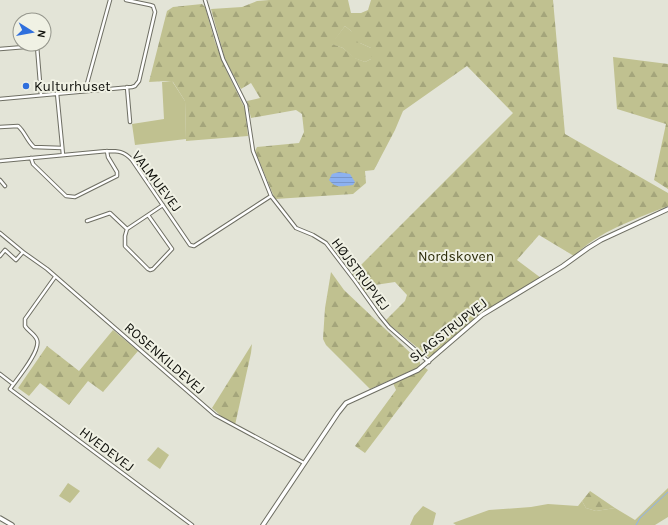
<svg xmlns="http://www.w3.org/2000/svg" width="668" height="525" viewBox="0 0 668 525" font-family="Karla,sans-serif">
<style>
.grass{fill:#c0c190}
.forest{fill:url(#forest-firs);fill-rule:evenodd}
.water{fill:url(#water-rules)}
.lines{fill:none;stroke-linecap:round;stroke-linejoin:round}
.stream{stroke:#8cb1f0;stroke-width:1}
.minor-casing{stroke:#6e6e63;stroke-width:4.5}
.tertiary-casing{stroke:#6e6e63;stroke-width:5.5}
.minor{stroke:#fff;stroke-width:2.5}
.tertiary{stroke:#fff;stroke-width:3.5}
.poi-dot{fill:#2f6fdd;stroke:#f0f1e4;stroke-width:1.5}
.labels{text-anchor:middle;stroke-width:4;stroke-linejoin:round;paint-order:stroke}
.poi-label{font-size:14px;fill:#0f100b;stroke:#f0f1e4;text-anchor:start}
.street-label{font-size:14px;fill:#0f100b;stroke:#f0f1e4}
.park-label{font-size:14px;fill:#2c2c09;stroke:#f0f1e4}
</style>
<defs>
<pattern id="forest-firs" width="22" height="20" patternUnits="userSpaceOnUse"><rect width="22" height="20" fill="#c0c190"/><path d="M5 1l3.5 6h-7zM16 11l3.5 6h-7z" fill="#a4a57b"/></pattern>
<pattern id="water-rules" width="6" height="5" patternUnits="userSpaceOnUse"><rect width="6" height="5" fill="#8cb1f0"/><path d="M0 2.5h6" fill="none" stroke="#7897cc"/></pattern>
</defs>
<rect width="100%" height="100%" fill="#e3e4d7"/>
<path class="grass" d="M 345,26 L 351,31 L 360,43 L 371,48 L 371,59 L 365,62 L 354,58 L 343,48 L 331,44 Z
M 172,81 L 185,101 L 186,139 L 135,145 L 132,124 L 164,119 L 162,82 Z
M 158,447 L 169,455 L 160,469 L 147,460 Z
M 68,483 L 80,491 L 70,503 L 59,496 Z
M 668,488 L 668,517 L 655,525 L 456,525 L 453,523 L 489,510 L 531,507 L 548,504 L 578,506 L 582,501 L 586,508 L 596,511 L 615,508 L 635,520 Z
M 423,506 L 436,513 L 433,525 L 410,525 L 414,516 Z"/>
<path class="forest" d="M 269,0 L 348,0 L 351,13 L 361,13 L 368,10 L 371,0 L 553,0 L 565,134 L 668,193 L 668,206 C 636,219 599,231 574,256 L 539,235 L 517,260 L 541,278 L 481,313 L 430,358 L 385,321 L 405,301 L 407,295 L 395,282 L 375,285 L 366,293 L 352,274 L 513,113 L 467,66 L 403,111 L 395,130 L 374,170 L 365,171 L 366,183 L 353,194 L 275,199 L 255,151 L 257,147 L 299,143 L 304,132 L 302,114 L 296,110 L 251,118 L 247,101 L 260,98 L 251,83 L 241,89 L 225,59 L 211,9 L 242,7 L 257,1 ZM 345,26 L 351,31 L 354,42 L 360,43 L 371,48 L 371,59 L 365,62 L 355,58 L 343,48 L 332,44 Z
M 202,4 L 205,7 L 215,42 L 226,70 L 245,109 L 248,136 L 186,141 L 185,101 L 173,82 C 167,80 157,82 149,82 L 167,11 L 173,7 Z
M 613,57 L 668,64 L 668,189 L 654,180 L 666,124 L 617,109 Z
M 331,272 L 344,290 L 420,362 L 420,365 L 417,368 L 370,389 L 326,345 L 323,339 L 325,308 Z
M 113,330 L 138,351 L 103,392 L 88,381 L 69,405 L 40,383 L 29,396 L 18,388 L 47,346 L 79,371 Z
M 252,344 L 251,353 L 235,425 L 222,417 L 212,408 Z
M 424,367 L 428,370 L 365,453 L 355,446 L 396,390 L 393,383 Z
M 590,491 L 615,508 L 596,511 L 586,508 L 582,501 Z"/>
<path class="water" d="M 339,172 L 350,174 L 355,182 L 353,185 C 342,186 336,189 329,180 L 332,174 Z"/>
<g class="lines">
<path class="stream" d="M 636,525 L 640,518 L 668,492"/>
<g class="minor-casing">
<path id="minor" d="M 205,0 L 223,59 L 246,105 L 253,151 L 271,196 L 296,228 L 313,235 L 326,243 L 355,281 L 380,316 L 389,327 L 429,362
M 0,49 L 37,46 L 41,95
M 127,87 L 130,122
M 85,91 L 110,0
M 57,93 L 63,155
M 0,99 L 132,87 L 135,86 L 139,81 L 155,12 L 153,6 L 150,5 L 126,0
M 0,127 L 18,126 C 25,132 27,141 34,147 L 62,148
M 31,158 L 33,164 L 66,196 L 75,197 L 117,176 L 117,172 L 108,157 L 107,151
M 0,161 L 107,151 C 118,151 124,151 132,160 L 190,245 L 194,246 L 271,196
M 0,180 L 5,186
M 87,221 L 110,213 L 127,229 L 163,205
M 127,229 L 125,236 L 125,246 L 148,269 L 150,270 L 153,269 L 172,249 L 148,215
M 0,233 L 23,252 L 47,269 L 215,415 L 304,463
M 0,256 L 5,250 L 16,260 L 23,252
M 55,277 L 25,319 L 25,326 C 28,331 35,334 37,340 C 41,351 17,379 10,389 L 192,525
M 0,374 L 13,384"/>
</g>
<g class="tertiary-casing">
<path id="tertiary" d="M 0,518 L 12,525
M 263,525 L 338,413 L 346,403 L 418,370 L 482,315 L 563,266 L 588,248 L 601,240 L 668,209"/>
</g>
<use href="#minor" class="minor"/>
<use href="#tertiary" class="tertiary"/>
</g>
<circle class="poi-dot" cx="26" cy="86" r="4"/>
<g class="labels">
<g class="poi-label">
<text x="34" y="91">Kulturhuset</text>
</g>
<g class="street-label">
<text transform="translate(157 181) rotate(53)" y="5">VALMUEVEJ</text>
<text transform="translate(361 274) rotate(53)" y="5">HØJSTRUPVEJ</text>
<text transform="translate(448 330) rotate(-38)" y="5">SLAGSTRUPVEJ</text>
<text transform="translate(165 358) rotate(41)" y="5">ROSENKILDEVEJ</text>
<text transform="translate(107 449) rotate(37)" y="5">HVEDEVEJ</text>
</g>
<g class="park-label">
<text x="456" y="261">Nordskoven</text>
</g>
</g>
<g transform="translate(32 32) rotate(101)"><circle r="19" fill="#f0f1e4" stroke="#96978d"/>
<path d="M0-3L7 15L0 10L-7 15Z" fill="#2f6fdd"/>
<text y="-6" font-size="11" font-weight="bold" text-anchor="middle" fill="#0f100b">N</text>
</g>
</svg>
